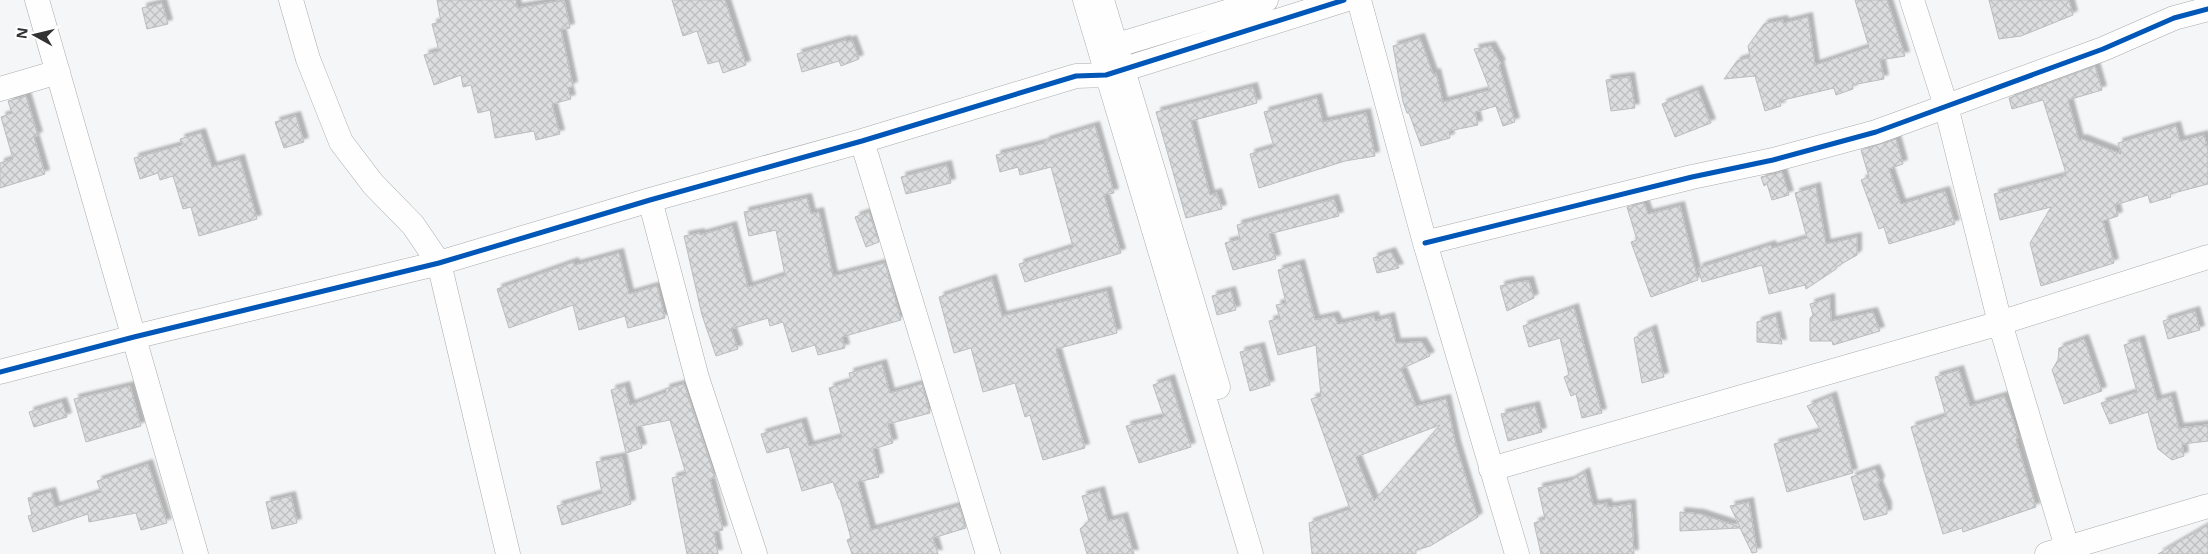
<svg xmlns="http://www.w3.org/2000/svg" width="2208" height="554" viewBox="0 0 2208 554" font-family="'Noto Sans',sans-serif">
<style>
.building{fill:url(#building-cross-hatch);stroke:#bcbdbe;fill-rule:evenodd;filter:url(#shadow)}
.lines{fill:none;stroke-linecap:round;stroke-linejoin:round}
.street-casing{stroke:#aaabac;stroke-width:25}
.street{stroke:#fefefe;stroke-width:24}
.cycleway-casing{stroke:#fff;stroke-width:8}
.cycleway{stroke:#0057b8;stroke-width:5}
</style>
<defs>
<pattern id="building-cross-hatch" width="8" height="8" patternUnits="userSpaceOnUse" patternTransform="scale(1.25)"><rect width="8" height="8" fill="#dcddde"/><path d="M0 0l8 8M0 8l8-8" fill="none" stroke="#bdbebf"/></pattern>
<filter id="shadow"><feDropShadow dx="4.5" dy="-4.5" stdDeviation="1" flood-color="#0004"/></filter>
</defs>
<rect width="100%" height="100%" fill="#f5f6f7"/>
<path class="building" d="M 437,0 L 516,0 L 517,8 L 564,0 L 570,28 L 561,30 L 573,86 L 568,88 L 571,99 L 552,104 L 560,134 L 536,140 L 534,131 L 495,138 L 490,110 L 478,113 L 471,85 L 463,87 L 461,75 L 434,85 L 424,55 L 439,51 L 432,24 L 441,22 Z
M 672,0 L 725,0 L 746,65 L 723,73 L 719,61 L 708,64 L 697,31 L 683,36 Z
M 1855,0 L 1887,0 L 1905,56 L 1880,60 L 1884,79 L 1852,85 L 1853,89 L 1836,95 L 1834,88 L 1779,101 L 1781,106 L 1765,111 L 1755,76 L 1724,79 L 1737,61 L 1750,57 L 1748,46 L 1764,24 L 1783,20 L 1784,23 L 1808,17 L 1815,65 L 1869,47 Z
M 1989,0 L 2069,0 L 2073,15 L 2021,36 L 1999,39 Z
M 162,3 L 168,24 L 147,29 L 142,8 Z
M 1420,38 L 1433,74 L 1436,73 L 1443,102 L 1490,90 L 1474,49 L 1491,46 L 1501,64 L 1499,65 L 1515,122 L 1503,126 L 1496,106 L 1475,112 L 1478,125 L 1449,131 L 1450,138 L 1421,146 L 1409,113 L 1407,113 L 1403,102 L 1393,46 Z
M 846,40 L 846,42 L 852,40 L 859,59 L 841,66 L 839,61 L 802,72 L 797,54 Z
M 2095,66 L 2102,90 L 2068,100 L 2079,140 L 2082,139 L 2121,154 L 2118,143 L 2176,126 L 2180,141 L 2204,135 L 2208,151 L 2208,184 L 2170,194 L 2171,197 L 2150,203 L 2148,195 L 2115,205 L 2118,216 L 2103,221 L 2114,263 L 2041,286 L 2030,243 L 2051,207 L 2000,220 L 1994,194 L 2064,176 L 2063,174 L 2066,173 L 2043,100 L 2012,109 L 2009,98 Z
M 1630,77 L 1635,108 L 1611,111 L 1606,80 Z
M 1253,87 L 1257,103 L 1191,121 L 1210,195 L 1217,193 L 1222,209 L 1186,218 L 1156,112 Z
M 1698,90 L 1711,123 L 1675,137 L 1662,104 Z
M 26,96 L 38,136 L 34,137 L 45,174 L 0,188 L 0,163 L 13,159 L 1,117 L 12,113 L 8,101 Z
M 1317,98 L 1323,122 L 1366,113 L 1375,156 L 1345,161 L 1259,188 L 1250,154 L 1274,147 L 1264,112 Z
M 296,116 L 304,142 L 284,148 L 275,122 Z
M 1095,126 L 1114,193 L 1104,195 L 1121,253 L 1025,282 L 1019,264 L 1073,247 L 1051,167 L 1020,175 L 1018,167 L 1000,172 L 996,155 L 1045,143 L 1045,141 Z
M 201,133 L 212,167 L 240,159 L 257,219 L 199,236 L 191,207 L 183,209 L 173,176 L 160,180 L 158,173 L 140,179 L 134,158 L 182,145 L 180,139 Z
M 1896,139 L 1903,164 L 1889,169 L 1901,204 L 1945,191 L 1955,224 L 1889,244 L 1884,227 L 1879,229 L 1861,180 L 1869,177 L 1861,150 Z
M 947,165 L 951,183 L 906,194 L 901,177 Z
M 1782,172 L 1789,195 L 1772,200 L 1767,184 L 1764,186 L 1761,177 Z
M 1816,187 L 1826,244 L 1857,237 L 1857,255 L 1836,267 L 1836,269 L 1806,289 L 1805,285 L 1769,294 L 1762,265 L 1702,282 L 1698,268 L 1771,245 L 1772,248 L 1807,238 L 1795,193 Z
M 807,198 L 811,214 L 819,212 L 833,276 L 885,263 L 901,320 L 842,337 L 845,348 L 818,355 L 815,345 L 792,352 L 783,322 L 770,326 L 768,318 L 731,329 L 738,349 L 716,356 L 702,315 L 684,236 L 700,233 L 700,235 L 732,226 L 748,287 L 785,275 L 776,230 L 749,236 L 744,212 Z
M 1334,199 L 1339,216 L 1269,234 L 1276,259 L 1233,270 L 1225,243 L 1240,239 L 1237,225 Z
M 1644,203 L 1648,214 L 1680,206 L 1698,280 L 1651,297 L 1631,242 L 1637,240 L 1627,207 Z
M 869,212 L 879,242 L 866,247 L 855,217 Z
M 1391,252 L 1399,268 L 1377,273 L 1373,258 Z
M 619,253 L 629,294 L 657,286 L 665,318 L 628,328 L 625,316 L 579,330 L 573,305 L 509,328 L 497,289 L 574,262 L 575,265 Z
M 1300,264 L 1315,320 L 1334,316 L 1338,324 L 1374,316 L 1375,321 L 1390,317 L 1396,343 L 1422,342 L 1430,356 L 1401,369 L 1416,406 L 1446,399 L 1456,445 L 1478,517 L 1430,546 L 1416,550 L 1416,554 L 1312,554 L 1309,523 L 1350,509 L 1311,399 L 1321,396 L 1316,345 L 1278,355 L 1269,321 L 1280,318 L 1276,305 L 1286,303 L 1278,270 ZM 1440,425 L 1374,501 L 1356,457 Z
M 992,279 L 1002,316 L 1107,291 L 1117,333 L 1056,349 L 1085,448 L 1043,460 L 1030,415 L 1025,417 L 1015,383 L 983,392 L 971,348 L 954,353 L 939,297 Z
M 1529,281 L 1534,298 L 1507,311 L 1500,286 L 1517,282 Z
M 1231,291 L 1236,310 L 1217,315 L 1212,296 Z
M 1830,298 L 1831,321 L 1873,312 L 1880,331 L 1833,345 L 1832,341 L 1810,341 L 1810,318 L 1813,315 L 1810,304 Z
M 1574,308 L 1602,413 L 1582,418 L 1576,394 L 1571,396 L 1564,377 L 1569,375 L 1560,338 L 1529,347 L 1523,326 Z
M 2195,311 L 2200,330 L 2168,339 L 2163,321 Z
M 1776,316 L 1782,344 L 1757,342 L 1757,322 Z
M 1652,329 L 1664,377 L 1642,383 L 1634,338 Z
M 2084,339 L 2102,391 L 2064,404 L 2052,370 L 2058,360 L 2059,348 Z
M 2140,340 L 2157,400 L 2171,396 L 2179,428 L 2208,425 L 2208,441 L 2182,444 L 2184,456 L 2172,460 L 2158,449 L 2148,412 L 2110,424 L 2101,403 L 2137,392 L 2124,345 Z
M 1260,347 L 1270,385 L 1250,391 L 1240,352 Z
M 882,364 L 890,393 L 922,384 L 930,413 L 888,424 L 893,443 L 873,449 L 879,477 L 858,482 L 871,530 L 959,506 L 966,528 L 933,538 L 938,554 L 852,554 L 847,540 L 851,538 L 840,499 L 839,499 L 833,482 L 802,491 L 789,447 L 767,453 L 761,434 L 802,422 L 809,446 L 842,437 L 829,388 L 851,381 L 849,373 Z
M 1959,370 L 1970,406 L 2004,396 L 2014,423 L 2018,438 L 2016,439 L 2036,507 L 1963,532 L 1962,528 L 1943,534 L 1911,427 L 1946,416 L 1935,377 Z
M 1170,379 L 1191,447 L 1139,463 L 1126,426 L 1164,417 L 1153,385 Z
M 684,384 L 715,478 L 710,479 L 723,530 L 714,532 L 718,554 L 687,554 L 672,478 L 686,474 L 670,420 L 636,427 L 642,448 L 626,453 L 611,390 L 625,386 L 630,405 L 666,392 L 665,389 Z
M 130,386 L 141,426 L 86,442 L 74,399 Z
M 1832,396 L 1853,473 L 1787,492 L 1774,444 L 1821,431 L 1807,406 Z
M 62,402 L 67,417 L 34,427 L 29,412 Z
M 1535,406 L 1542,432 L 1508,441 L 1501,414 Z
M 622,457 L 631,504 L 562,525 L 557,506 L 602,493 L 596,462 Z
M 148,464 L 167,523 L 141,530 L 136,513 L 89,522 L 88,514 L 33,532 L 28,516 L 32,515 L 28,498 L 51,492 L 55,507 L 101,492 L 97,481 Z
M 1875,469 L 1880,480 L 1878,485 L 1887,506 L 1887,514 L 1864,520 L 1851,477 Z
M 1585,472 L 1593,505 L 1607,503 L 1608,507 L 1631,504 L 1634,554 L 1541,554 L 1534,523 L 1545,519 L 1538,488 L 1570,481 Z
M 1100,491 L 1108,521 L 1123,517 L 1134,554 L 1087,554 L 1080,529 L 1089,521 L 1082,496 Z
M 291,496 L 297,523 L 272,529 L 266,502 Z
M 1749,502 L 1757,552 L 1752,553 L 1740,528 L 1680,531 L 1680,512 L 1700,514 L 1740,527 L 1730,506 Z
M 2208,525 L 2208,554 L 2158,554 Z"/>
<g class="lines">
<g class="street-casing">
<path id="street" d="M 37,0 L 196,554
M 291,0 L 308,59 L 341,142 L 373,184 L 413,225 L 439,263 L 508,554
M 1085,0 L 1251,554
M 1102,0 L 1218,387
M 1359,0 L 1425,243 L 1517,554
M 1912,0 L 1946,106 L 2000,323 L 2069,554
M 1101,50 L 1266,0
M 0,89 L 58,72
M 862,141 L 988,554
M 650,200 L 697,378 L 755,554
M 1425,243 L 1692,177 L 1773,160 L 1876,132 L 2103,49 L 2174,18 L 2208,9
M 0,372 L 134,337 L 439,263 L 650,200 L 862,141 L 1076,76 L 1106,75 L 1344,0
M 1491,469 L 2000,323 L 2208,257
M 2047,554 L 2208,506"/>
</g>
<use href="#street" class="street"/>
<g class="cycleway-casing">
<path id="cycleway" d="M 1425,243 L 1692,177 L 1773,160 L 1876,132 L 2103,49 L 2174,18 L 2208,9
M 0,372 L 134,337 L 439,263 L 650,200 L 862,141 L 1076,76 L 1106,75 L 1344,0"/>
</g>
<use href="#cycleway" class="cycleway"/>
</g>
<g transform="translate(35 35) rotate(278)" stroke="#ffffff" stroke-width="4" paint-order="stroke">
<path d="M0-4L9 19L0 12L-9 19Z" fill="#323233"/>
<text y="-8" font-size="14" font-weight="bold" text-anchor="middle" fill="#323233">N</text>
</g>
</svg>
